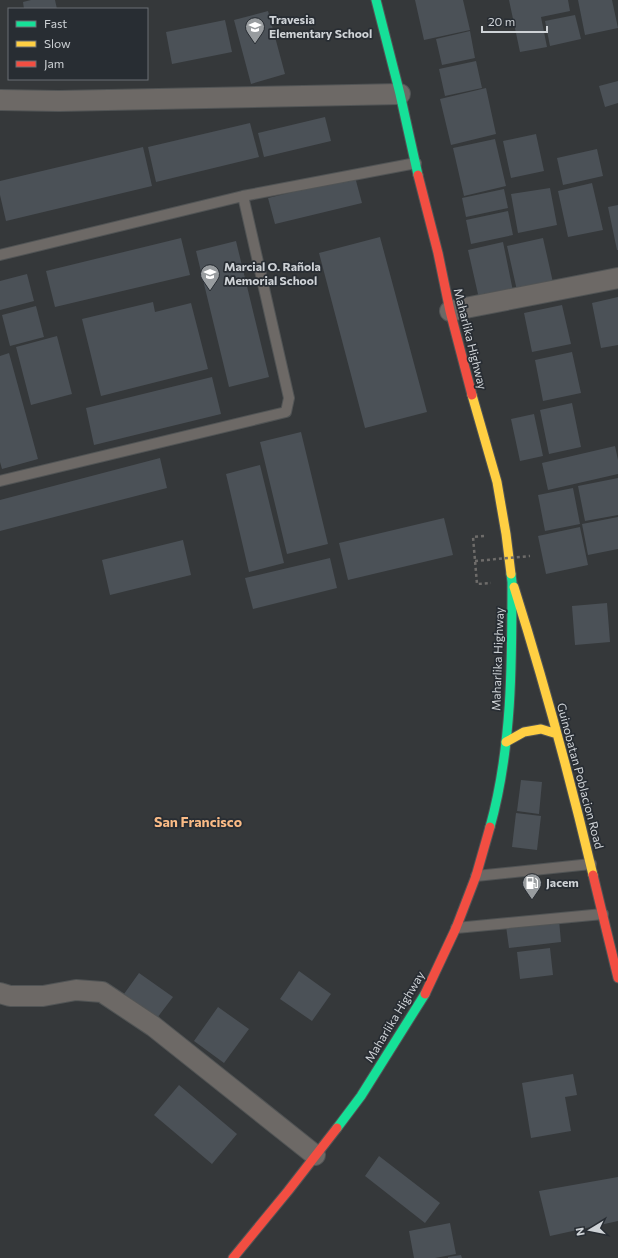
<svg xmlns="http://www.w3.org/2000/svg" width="618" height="1258" viewBox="0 0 618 1258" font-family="Commissioner,sans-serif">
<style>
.building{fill:#4b5157}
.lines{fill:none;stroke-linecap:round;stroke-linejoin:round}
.lane-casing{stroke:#515455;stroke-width:12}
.street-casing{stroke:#515455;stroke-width:22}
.fast-casing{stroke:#515455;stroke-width:11}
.slow-casing{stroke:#515455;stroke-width:11}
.jam-casing{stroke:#515455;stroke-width:11}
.path{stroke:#6e6c6a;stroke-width:2.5;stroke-dasharray:3 3;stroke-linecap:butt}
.lane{stroke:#6d6966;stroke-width:10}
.street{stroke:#6d6966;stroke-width:20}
.fast{stroke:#16e098;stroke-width:9}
.slow{stroke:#ffcf43;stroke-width:9}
.jam{stroke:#f24e42;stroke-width:9}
.path-bridge{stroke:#6e6c6a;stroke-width:2.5;stroke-dasharray:3 3;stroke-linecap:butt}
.labels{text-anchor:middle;stroke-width:3.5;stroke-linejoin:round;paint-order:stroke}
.poi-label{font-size:12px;font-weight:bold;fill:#ced2d6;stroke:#282d33;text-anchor:start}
.street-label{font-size:12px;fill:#ced2d6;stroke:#282d33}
.quarter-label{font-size:14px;font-weight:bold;fill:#fabb86;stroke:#282d33}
</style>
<rect width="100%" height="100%" fill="#35383a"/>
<path class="building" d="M 31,0 L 55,0 L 57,9 L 24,9 L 23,2 Z
M 415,0 L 463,0 L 470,30 L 424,40 Z
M 509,0 L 568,0 L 570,11 L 541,17 L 547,47 L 520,52 Z
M 578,0 L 612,0 L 618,28 L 585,35 Z
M 268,11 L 285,74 L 251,84 L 234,20 Z
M 575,15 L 581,39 L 550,46 L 545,21 Z
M 225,20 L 232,52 L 172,64 L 166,32 Z
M 470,31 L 475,58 L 442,65 L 436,39 Z
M 476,61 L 482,88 L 445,96 L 439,69 Z
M 618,81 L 618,103 L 605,107 L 599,86 Z
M 486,88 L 496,134 L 451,145 L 440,99 Z
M 325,117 L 331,141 L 264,157 L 258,133 Z
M 250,123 L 259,157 L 156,182 L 148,147 Z
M 536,134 L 544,171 L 511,178 L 503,141 Z
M 495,139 L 506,186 L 464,196 L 453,148 Z
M 143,147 L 152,186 L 6,221 L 0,195 L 0,181 Z
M 597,149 L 603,176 L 563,185 L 557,158 Z
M 355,177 L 362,203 L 275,224 L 268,198 Z
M 592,183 L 603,230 L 568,237 L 558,191 Z
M 550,188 L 557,225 L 518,233 L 511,194 Z
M 504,189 L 508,208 L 466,217 L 462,198 Z
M 618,205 L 618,250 L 617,250 L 608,207 Z
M 508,211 L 513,235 L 471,244 L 466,220 Z
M 380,237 L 427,412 L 365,428 L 319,253 Z
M 181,238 L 190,275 L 55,307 L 46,271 Z
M 543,238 L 554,287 L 518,295 L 507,246 Z
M 236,241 L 269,377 L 229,387 L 196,251 Z
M 503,242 L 514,296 L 480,303 L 468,250 Z
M 27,274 L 34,301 L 0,310 L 0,281 Z
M 618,297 L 618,345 L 601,348 L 592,303 Z
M 153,302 L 155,312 L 191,303 L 208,369 L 101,396 L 82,319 Z
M 562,305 L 571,344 L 532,352 L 524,313 Z
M 36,306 L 44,337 L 10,346 L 2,315 Z
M 57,336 L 72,394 L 31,405 L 16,347 Z
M 572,352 L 581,393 L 543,401 L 535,360 Z
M 9,353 L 38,459 L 2,469 L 0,462 L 0,356 Z
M 212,377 L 221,414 L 94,445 L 86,408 Z
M 572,403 L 581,447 L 549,454 L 540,410 Z
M 534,414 L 543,456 L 520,461 L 511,419 Z
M 301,432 L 328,544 L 287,554 L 260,442 Z
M 615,446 L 618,460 L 618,474 L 548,490 L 542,463 Z
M 160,458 L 167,488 L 0,531 L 0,500 Z
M 260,465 L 284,563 L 249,572 L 226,474 Z
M 618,478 L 618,515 L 585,521 L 578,486 Z
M 573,488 L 580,524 L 545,531 L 538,495 Z
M 618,517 L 618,549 L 588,555 L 582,524 Z
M 444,518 L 453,555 L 348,580 L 339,543 Z
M 580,527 L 588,565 L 546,574 L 538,536 Z
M 183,540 L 191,575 L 110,595 L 102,560 Z
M 330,558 L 337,588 L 253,609 L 245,578 Z
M 607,603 L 610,642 L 575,645 L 572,606 Z
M 521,780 L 542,782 L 539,814 L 517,811 Z
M 516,813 L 541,816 L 537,850 L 512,847 Z
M 559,920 L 561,942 L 509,948 L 506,926 Z
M 550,948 L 553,975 L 520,979 L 517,952 Z
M 299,971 L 331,994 L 312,1021 L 280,999 Z
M 139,973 L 173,997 L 157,1018 L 124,994 Z
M 218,1007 L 249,1029 L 224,1063 L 194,1041 Z
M 573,1074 L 577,1095 L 565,1097 L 571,1131 L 531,1138 L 522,1083 Z
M 179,1085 L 237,1134 L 212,1164 L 154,1115 Z
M 379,1156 L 440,1203 L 425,1223 L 365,1176 Z
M 618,1177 L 618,1221 L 550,1236 L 539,1191 Z
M 450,1223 L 456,1254 L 435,1258 L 414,1258 L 409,1231 Z
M 461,1255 L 462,1258 L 448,1258 L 448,1257 Z"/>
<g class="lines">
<g class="lane-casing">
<path id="lane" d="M 0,255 L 243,196 L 416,163
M 0,481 L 286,412 L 289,398 L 243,196
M 476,876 L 591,864
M 456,928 L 603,914"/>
</g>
<g class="street-casing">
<path id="street" d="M 0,100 L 59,101 L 400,94
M 450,311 L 618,278
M 0,993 L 10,996 L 43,996 L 76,990 L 102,992 L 153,1026 L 315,1155"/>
</g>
<g class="fast-casing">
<path id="fast" d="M 376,0 L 400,94 L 418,175
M 490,827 C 512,748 512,664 512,582 L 511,574
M 337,1128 L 361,1096 L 425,994"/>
</g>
<g class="slow-casing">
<path id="slow" d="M 472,395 L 497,482 L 506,534 L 511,574
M 514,587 C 544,682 570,778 593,875
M 506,742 L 524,732 L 541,729 L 557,734"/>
</g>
<g class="jam-casing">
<path id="jam" d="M 418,175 L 438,253 L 450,311 L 472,395
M 593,875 L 618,978
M 425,994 L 456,928 L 476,876 L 490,827
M 233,1258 L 288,1191 L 337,1128"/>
</g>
<path class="path" d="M 484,536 L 473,537 L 477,584 L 491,583"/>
<use href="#lane" class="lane"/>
<use href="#street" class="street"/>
<use href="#fast" class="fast"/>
<use href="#slow" class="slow"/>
<use href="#jam" class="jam"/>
<path class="path-bridge" d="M 475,561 L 530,556"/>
</g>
<defs>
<g id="school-pin" transform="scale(1)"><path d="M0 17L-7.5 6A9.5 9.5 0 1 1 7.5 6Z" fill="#989c9f" stroke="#282d33"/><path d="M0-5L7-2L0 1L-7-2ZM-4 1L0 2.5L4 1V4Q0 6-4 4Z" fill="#fff"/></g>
<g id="fuel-pin" transform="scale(1)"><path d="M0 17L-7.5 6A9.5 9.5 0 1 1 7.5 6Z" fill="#989c9f" stroke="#282d33"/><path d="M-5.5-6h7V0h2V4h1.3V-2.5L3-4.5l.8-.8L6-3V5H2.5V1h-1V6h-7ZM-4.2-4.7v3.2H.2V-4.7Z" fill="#fff"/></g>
</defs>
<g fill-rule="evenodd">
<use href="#school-pin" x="255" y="27"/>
<use href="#school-pin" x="210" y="274"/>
<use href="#fuel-pin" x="532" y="883"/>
</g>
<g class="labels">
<g class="poi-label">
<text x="269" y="24">Travesia<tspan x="269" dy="14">Elementary School</tspan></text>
<text x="224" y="271">Marcial O. Rañola<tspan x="224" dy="14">Memorial School</tspan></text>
<text x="546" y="887">Jacem</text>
</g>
<g class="street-label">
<text transform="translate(470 339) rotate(76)" y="4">Maharlika Highway</text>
<text transform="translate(498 659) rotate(-88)" y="4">Maharlika Highway</text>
<text transform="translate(580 776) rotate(75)" y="4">Guinobatan Poblacion Road</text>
<text transform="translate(395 1017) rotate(-59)" y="4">Maharlika Highway</text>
</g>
<g class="quarter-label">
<text x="198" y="827">San Francisco</text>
</g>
</g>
<rect x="8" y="8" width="140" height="72" fill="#282d33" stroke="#6a6f74"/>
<rect x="16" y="21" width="20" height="6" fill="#16e098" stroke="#6a6f74"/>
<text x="44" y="28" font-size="12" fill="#ced2d6">Fast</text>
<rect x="16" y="41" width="20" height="6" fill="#ffcf43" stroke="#6a6f74"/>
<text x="44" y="48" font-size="12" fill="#ced2d6">Slow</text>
<rect x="16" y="61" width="20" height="6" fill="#f24e42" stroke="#6a6f74"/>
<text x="44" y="68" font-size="12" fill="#ced2d6">Jam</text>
<g transform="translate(590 1230) rotate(260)" stroke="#282d33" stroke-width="3" paint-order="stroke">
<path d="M0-3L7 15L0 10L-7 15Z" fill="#ced2d6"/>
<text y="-6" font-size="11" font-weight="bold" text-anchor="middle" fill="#ced2d6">N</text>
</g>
<path d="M482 26v6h65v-6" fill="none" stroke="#ced2d6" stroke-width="2"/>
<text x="488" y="26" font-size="12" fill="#ced2d6" stroke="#282d33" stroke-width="3" paint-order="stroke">20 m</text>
</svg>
